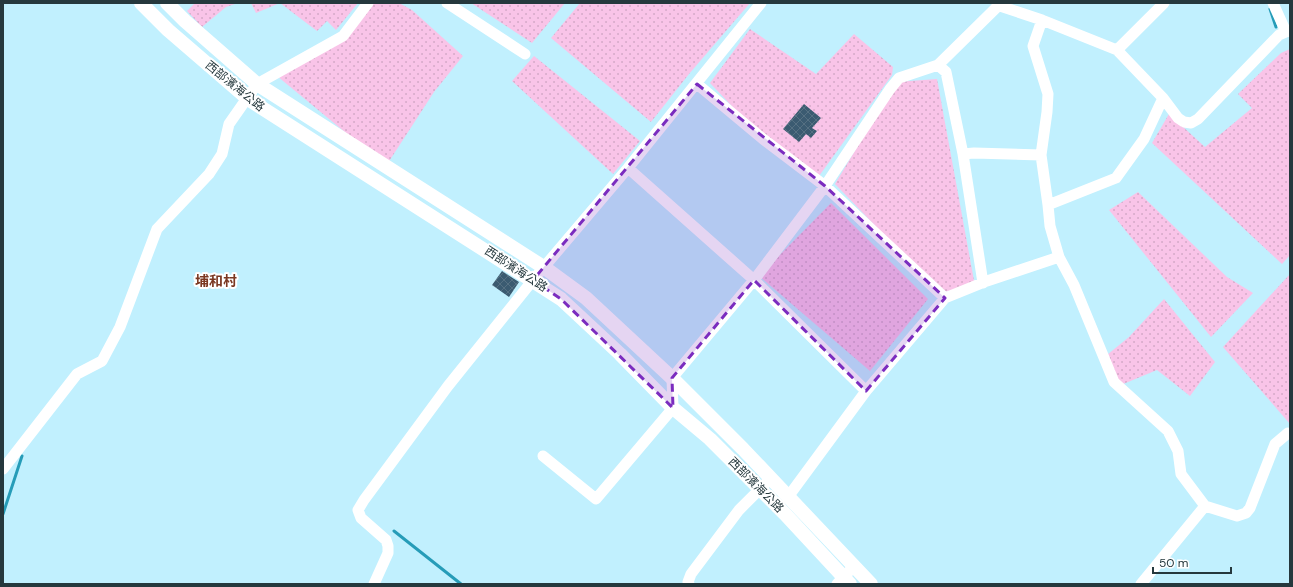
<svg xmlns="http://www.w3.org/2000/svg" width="1293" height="587" viewBox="0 0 1293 587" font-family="'DM Sans','Noto Sans TC',sans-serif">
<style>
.garden{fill:url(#garden-dots)}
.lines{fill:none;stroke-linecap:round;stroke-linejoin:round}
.stream{stroke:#269cb8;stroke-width:3}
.building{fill:url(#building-cross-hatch)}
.minor{stroke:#fff;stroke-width:11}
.major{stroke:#fff;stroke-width:14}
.marked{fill:#7b2cbf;fill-opacity:0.2;stroke:#7b2cbf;stroke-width:3;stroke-dasharray:8 5;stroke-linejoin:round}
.labels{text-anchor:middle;stroke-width:4;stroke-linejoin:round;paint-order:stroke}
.street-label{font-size:12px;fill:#25383d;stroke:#fff}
.quarter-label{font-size:14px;font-weight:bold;fill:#7b3822;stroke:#fff}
</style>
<defs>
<pattern id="garden-dots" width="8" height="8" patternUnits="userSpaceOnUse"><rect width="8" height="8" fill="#f9c4e8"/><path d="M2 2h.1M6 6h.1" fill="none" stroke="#d5a9c8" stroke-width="1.8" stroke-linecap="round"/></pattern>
<pattern id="building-cross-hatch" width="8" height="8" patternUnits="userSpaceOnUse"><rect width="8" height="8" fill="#3b5b71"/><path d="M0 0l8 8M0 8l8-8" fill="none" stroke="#557082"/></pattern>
</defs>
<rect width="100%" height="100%" fill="#c1f0fe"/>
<path class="garden" d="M 195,3 L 238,3 L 226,7 L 202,27 L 187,11 Z
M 251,3 L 358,3 L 336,30 L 327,21 L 317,31 L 280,3 L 256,13 Z
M 372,3 L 399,3 L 412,10 L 463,56 L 434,92 L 386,166 L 277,76 L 348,36 Z
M 471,3 L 565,3 L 532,43 Z
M 580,3 L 750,3 L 689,74 L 651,122 L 551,38 Z
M 750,29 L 816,74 L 854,34 L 893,67 L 892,75 L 819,176 L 763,139 L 710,83 Z
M 1290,49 L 1290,255 L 1282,264 L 1152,143 L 1169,114 L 1205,147 L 1252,108 L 1238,94 L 1281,53 Z
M 534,56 L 640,141 L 613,174 L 512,81 Z
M 937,79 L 975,286 L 940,293 L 835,184 L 896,82 Z
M 1138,192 L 1227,277 L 1253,293 L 1211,337 L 1109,210 Z
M 831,203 L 928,299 L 870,371 L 759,276 Z
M 1290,274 L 1290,424 L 1223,347 Z
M 1164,299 L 1215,362 L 1190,396 L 1157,370 L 1116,387 L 1102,359 L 1129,337 Z"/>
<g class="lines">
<path class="stream" d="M 1270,9 L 1276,27
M 3,514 L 22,456
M 394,531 L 461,584"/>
</g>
<path class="building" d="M 804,104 L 821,118 L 812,128 L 817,131 L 811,138 L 806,134 L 799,142 L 783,129 Z
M 502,271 L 519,282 L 509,297 L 492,285 Z"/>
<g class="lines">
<path class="minor" d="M 447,3 L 525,54
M 1273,3 L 1286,32 L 1290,31
M 997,5 L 1042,20 L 1117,50 L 1163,98 L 1178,118 L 1184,122 L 1191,123 L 1198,119 L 1279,35 L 1286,32
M 1042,20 L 1033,46 L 1048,94 L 1047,112 L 1041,155 L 1048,205 L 1050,226 L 1059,257 L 1074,285 L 1114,382 L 1168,431 L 1178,451 L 1181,474 L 1205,506 L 1141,584
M 1117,50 L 1164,3
M 938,65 L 946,72 L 963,154 L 983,283
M 697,84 L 763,139 L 825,186 L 945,298
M 963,154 L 974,153 L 1041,155
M 628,168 L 754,280 L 866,391
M 1048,205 L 1116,178 L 1144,139 L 1163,98
M 543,456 L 596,499 L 673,408 L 672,378 L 754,280 L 825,186 L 890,89 L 899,78 L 938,65 L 998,6 L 1006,3
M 3,469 L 77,374 L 102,361 L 120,327 L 157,229 L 209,174 L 222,154 L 229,124 L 257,84 L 343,36 L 368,3
M 788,497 L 866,391 L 945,298 L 987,281 L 1059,257
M 1205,506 L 1237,516 L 1246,513 L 1250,508 L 1275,444 L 1288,433 L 1290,434
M 374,584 L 388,553 L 388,546 L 386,540 L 361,518 L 358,510 L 364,500 L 448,386 L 533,280 L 628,168 L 761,3
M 689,584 L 688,582 L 691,574 L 739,510 L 771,478
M 837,584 L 854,566"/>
<path class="major" d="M 141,3 L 168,30 L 248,99 L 561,299 L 620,354 L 673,408 L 710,439 L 785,514 L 850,584
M 167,3 L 185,21 L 257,84 L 545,268 L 586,298 L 672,378 L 743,449 L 871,584"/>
</g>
<path class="marked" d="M 697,84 L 825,186 L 945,298 L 866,391 L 754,280 L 672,378 L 673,408 L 561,299 L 533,280 Z"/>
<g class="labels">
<g class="street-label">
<text transform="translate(235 86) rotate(39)" y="4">西部濱海公路</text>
<text transform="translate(516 269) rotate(33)" y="4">西部濱海公路</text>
<text transform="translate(756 485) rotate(45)" y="4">西部濱海公路</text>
</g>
<g class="quarter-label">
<text x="216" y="286">埔和村</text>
</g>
</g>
<rect width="1293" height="587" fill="none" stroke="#25383d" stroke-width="8"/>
<path d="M1153 567v6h78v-6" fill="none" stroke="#25383d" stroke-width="2"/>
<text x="1159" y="567" font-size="12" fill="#25383d" stroke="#ffffff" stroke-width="3" paint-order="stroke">50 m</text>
</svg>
